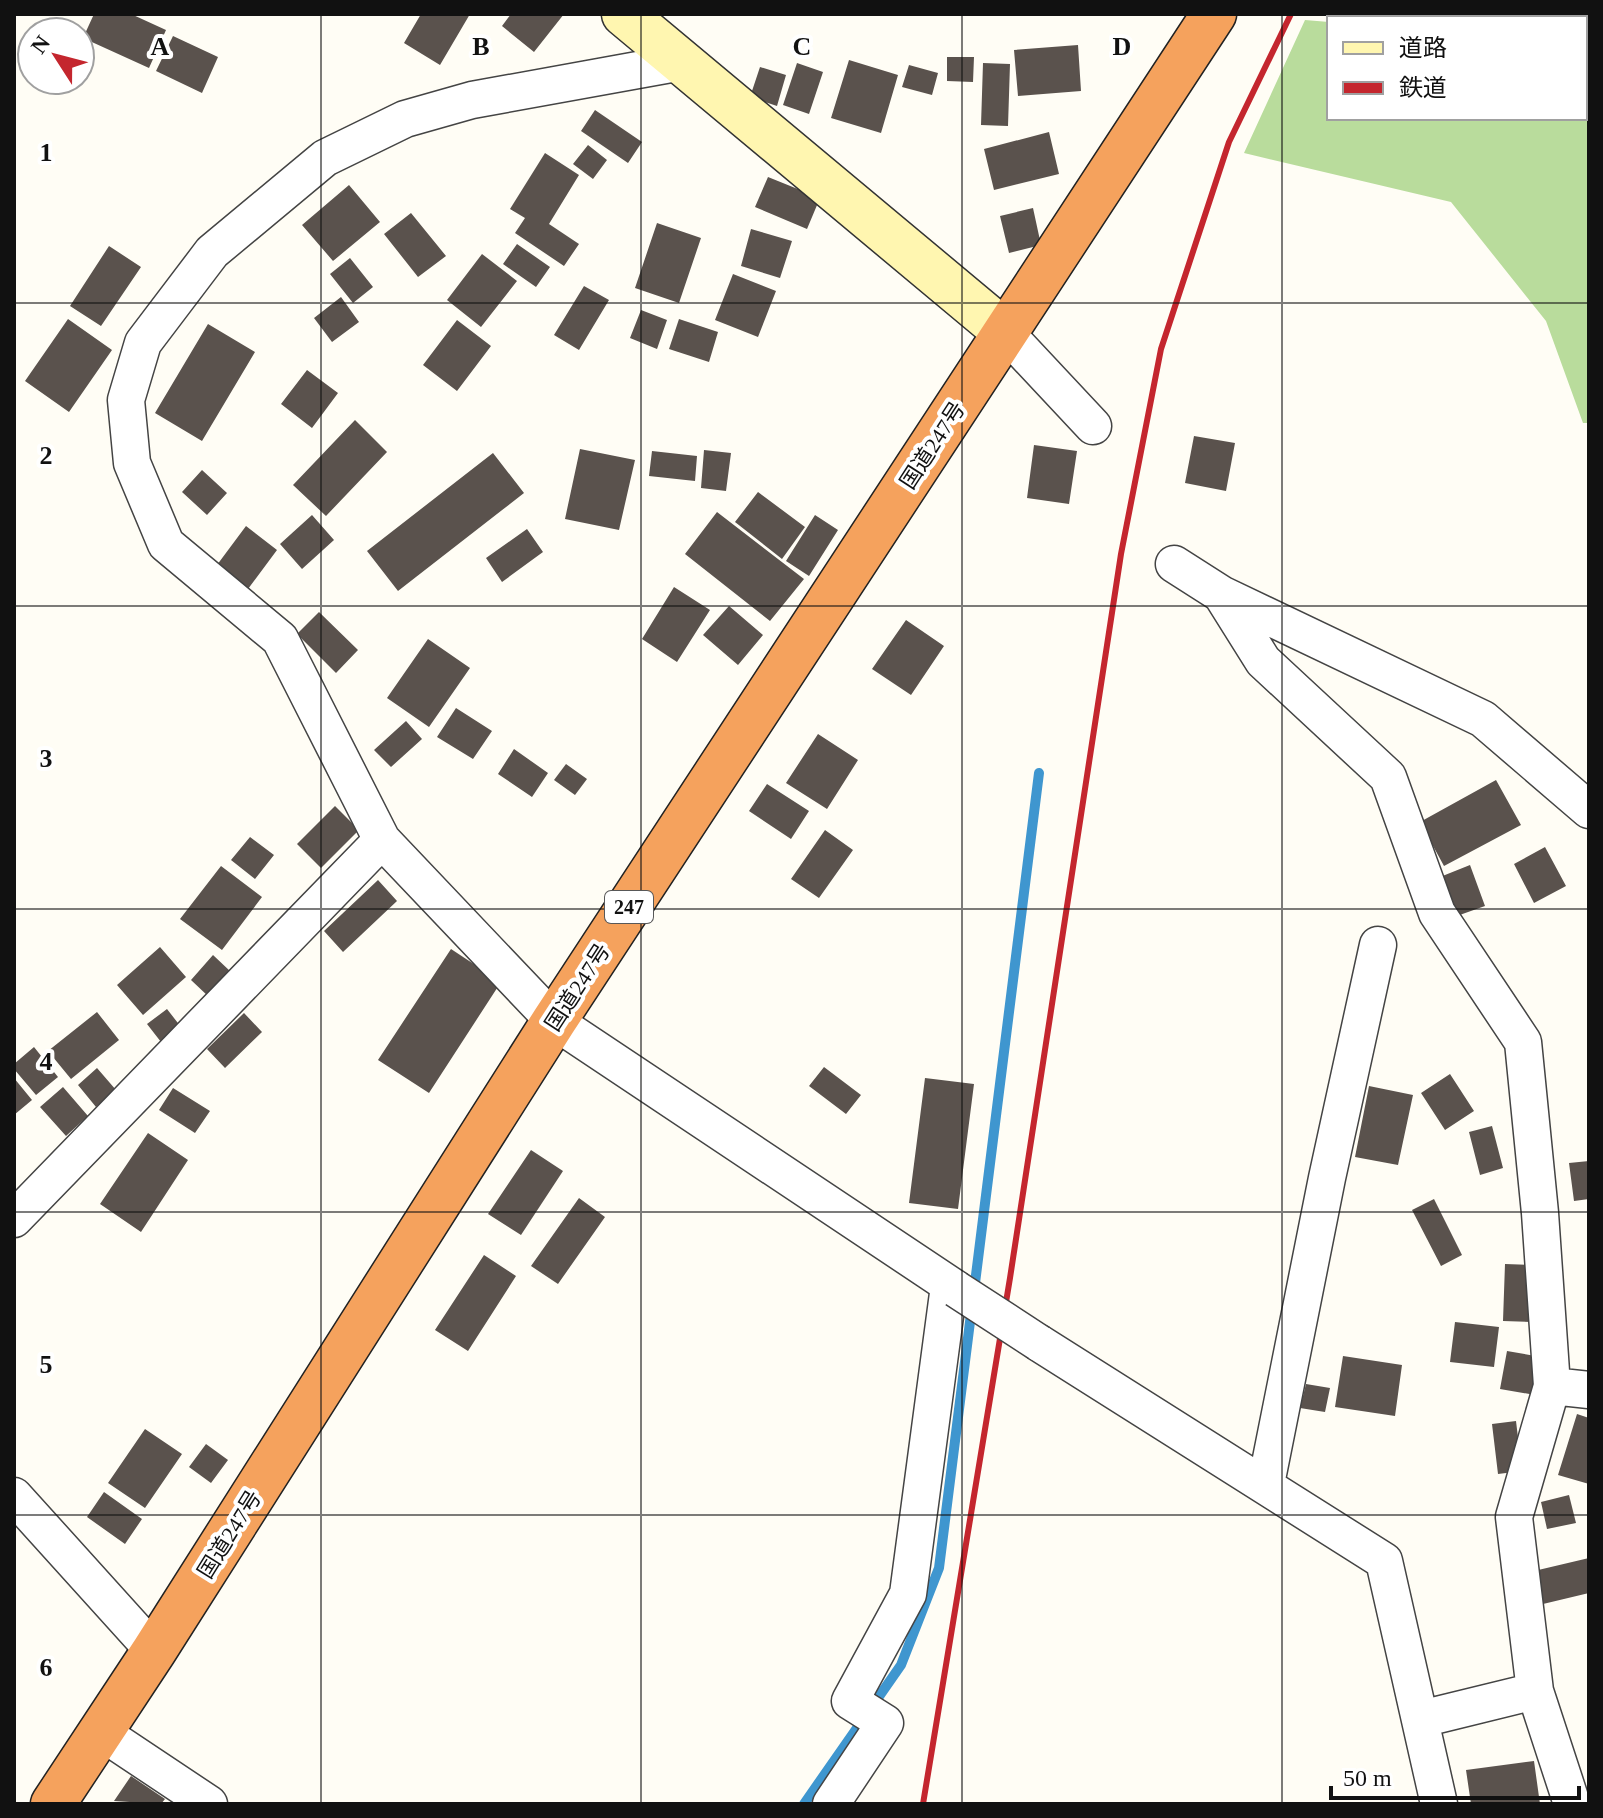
<svg xmlns="http://www.w3.org/2000/svg" width="1603" height="1818" viewBox="0 0 1603 1818" font-family="'Times New Roman','Noto Sans JP',serif">
<style>
.forest{fill:#b9dc9c}
.lines{fill:none;stroke-linecap:round;stroke-linejoin:round}
.stream{stroke:#3f96cf;stroke-width:10}
.building{fill:#5a524d}
.street-casing{stroke:#444;stroke-width:39}
.secondary-casing{stroke:#333;stroke-width:47}
.highway-casing{stroke:#222;stroke-width:47}
.street{stroke:#fff;stroke-width:36}
.secondary{stroke:#fff6b0;stroke-width:44}
.highway{stroke:#f5a25d;stroke-width:44}
.rail{stroke:#c4262e;stroke-width:6}
.street-bridge-casing{stroke:#444;stroke-width:39;stroke-linecap:butt}
.street-bridge{stroke:#fff;stroke-width:36}
.grid{fill:none;stroke:#111;stroke-width:2;stroke-opacity:0.55}
.labels{text-anchor:middle;stroke-width:8;stroke-linejoin:round;paint-order:stroke}
.shield{fill:#fff;stroke:#585858;stroke-width:2}
.shield-label{font-size:20px;font-weight:bold;fill:#111}
.street-label{font-size:22px;fill:#111;stroke:#fff}
.grid-label{font-size:26px;text-anchor:middle;font-weight:bold;fill:#111;stroke:#fff;stroke-width:8;stroke-linejoin:round;paint-order:stroke}
</style>
<rect width="100%" height="100%" fill="#fffdf5"/>
<path class="forest" d="M 1504,14 L 1589,14 L 1589,423 L 1583,423 L 1546,321 L 1451,202 L 1244,153 L 1305,20 L 1329,22 L 1329,118 L 1585,118 L 1585,18 L 1493,18 Z"/>
<g class="lines">
<path class="stream" d="M 974,1291 L 1039,773
M 804,1804 L 901,1665 L 939,1568 L 972,1306"/>
</g>
<path class="building" d="M 94,14 L 131,14 L 166,30 L 149,68 L 83,38 Z
M 421,14 L 470,14 L 440,65 L 404,43 Z
M 511,14 L 564,14 L 534,52 L 502,26 Z
M 173,36 L 218,57 L 202,93 L 156,71 Z
M 1078,45 L 1081,91 L 1018,96 L 1014,50 Z
M 947,57 L 974,57 L 973,82 L 947,81 Z
M 849,60 L 898,75 L 881,133 L 831,118 Z
M 797,63 L 823,72 L 809,114 L 783,105 Z
M 983,63 L 1010,64 L 1008,126 L 981,125 Z
M 909,65 L 938,73 L 932,95 L 902,87 Z
M 760,67 L 786,75 L 777,106 L 750,97 Z
M 595,110 L 642,142 L 628,163 L 581,131 Z
M 1049,132 L 1059,174 L 994,190 L 984,149 Z
M 588,145 L 607,160 L 593,179 L 573,164 Z
M 545,153 L 579,175 L 549,224 L 579,244 L 564,266 L 515,233 L 525,218 L 510,209 Z
M 768,177 L 820,198 L 807,229 L 755,207 Z
M 349,185 L 380,222 L 333,261 L 302,225 Z
M 1033,208 L 1041,245 L 1009,253 L 1000,216 Z
M 411,213 L 446,256 L 418,277 L 384,234 Z
M 657,223 L 701,238 L 679,303 L 635,288 Z
M 751,229 L 792,241 L 780,278 L 741,266 Z
M 517,244 L 550,267 L 536,287 L 503,264 Z
M 109,246 L 141,267 L 101,326 L 70,306 Z
M 482,254 L 517,281 L 481,327 L 447,300 Z
M 350,258 L 373,287 L 353,303 L 330,274 Z
M 733,274 L 776,291 L 758,337 L 715,320 Z
M 584,286 L 609,300 L 579,350 L 554,335 Z
M 341,297 L 359,322 L 332,342 L 314,318 Z
M 641,310 L 667,320 L 657,349 L 630,338 Z
M 68,319 L 112,350 L 69,412 L 25,381 Z
M 679,319 L 718,332 L 709,362 L 669,349 Z
M 457,320 L 491,346 L 457,391 L 423,365 Z
M 208,324 L 255,352 L 202,441 L 155,413 Z
M 307,370 L 338,393 L 312,428 L 281,404 Z
M 355,420 L 387,452 L 326,516 L 293,485 Z
M 1194,436 L 1235,443 L 1226,491 L 1185,483 Z
M 1034,445 L 1077,451 L 1069,504 L 1027,498 Z
M 580,449 L 635,460 L 619,530 L 565,519 Z
M 704,450 L 731,453 L 726,491 L 701,488 Z
M 652,451 L 697,456 L 695,481 L 649,476 Z
M 493,453 L 524,493 L 398,591 L 367,551 Z
M 202,470 L 227,493 L 207,515 L 182,492 Z
M 758,492 L 805,527 L 782,559 L 735,522 Z
M 717,512 L 804,579 L 770,621 L 685,554 Z
M 312,515 L 334,540 L 302,569 L 280,544 Z
M 815,515 L 838,530 L 809,576 L 786,561 Z
M 246,526 L 277,550 L 245,593 L 214,569 Z
M 527,529 L 543,552 L 502,582 L 486,558 Z
M 674,587 L 710,610 L 677,662 L 642,639 Z
M 729,606 L 763,635 L 738,665 L 703,635 Z
M 319,612 L 358,650 L 336,673 L 297,634 Z
M 906,620 L 944,646 L 911,695 L 872,669 Z
M 428,639 L 470,668 L 429,727 L 387,698 Z
M 456,708 L 492,731 L 473,759 L 437,737 Z
M 406,721 L 422,739 L 391,767 L 374,750 Z
M 818,734 L 858,760 L 827,809 L 786,783 Z
M 514,749 L 548,773 L 532,797 L 498,774 Z
M 566,764 L 587,779 L 575,795 L 554,780 Z
M 1496,780 L 1521,825 L 1444,866 L 1420,822 Z
M 767,784 L 809,811 L 791,839 L 749,811 Z
M 335,806 L 359,830 L 321,868 L 297,844 Z
M 825,830 L 853,850 L 819,898 L 791,879 Z
M 250,837 L 274,855 L 255,879 L 231,860 Z
M 1545,847 L 1566,886 L 1534,903 L 1514,864 Z
M 1470,865 L 1485,906 L 1454,917 L 1440,877 Z
M 221,866 L 262,897 L 222,950 L 180,919 Z
M 378,880 L 397,901 L 343,952 L 324,931 Z
M 160,947 L 186,977 L 143,1015 L 117,985 Z
M 451,949 L 501,982 L 429,1093 L 378,1060 Z
M 213,955 L 231,972 L 209,997 L 191,980 Z
M 167,1009 L 181,1027 L 161,1042 L 147,1024 Z
M 97,1012 L 119,1040 L 71,1079 L 48,1051 Z
M 244,1013 L 262,1032 L 225,1068 L 207,1049 Z
M 34,1047 L 58,1077 L 36,1095 L 14,1069 L 14,1064 Z
M 824,1067 L 861,1095 L 846,1114 L 809,1086 Z
M 97,1068 L 116,1090 L 96,1107 L 78,1085 Z
M 1450,1074 L 1474,1111 L 1445,1130 L 1421,1093 Z
M 14,1078 L 32,1100 L 14,1115 Z
M 925,1078 L 974,1084 L 958,1209 L 909,1203 Z
M 1369,1086 L 1413,1095 L 1398,1165 L 1355,1157 Z
M 63,1087 L 88,1116 L 66,1136 L 40,1107 Z
M 173,1088 L 210,1111 L 195,1133 L 159,1110 Z
M 1492,1126 L 1503,1168 L 1480,1175 L 1469,1132 Z
M 148,1133 L 188,1160 L 141,1232 L 100,1204 Z
M 531,1150 L 563,1171 L 521,1235 L 488,1214 Z
M 1589,1161 L 1589,1199 L 1574,1201 L 1569,1163 Z
M 579,1198 L 605,1217 L 558,1284 L 531,1266 Z
M 1434,1199 L 1462,1255 L 1441,1266 L 1412,1210 Z
M 484,1255 L 516,1276 L 468,1351 L 435,1330 Z
M 1505,1264 L 1533,1265 L 1531,1322 L 1503,1321 Z
M 1455,1322 L 1499,1327 L 1494,1367 L 1450,1362 Z
M 1507,1351 L 1541,1357 L 1535,1395 L 1500,1389 Z
M 1343,1356 L 1402,1365 L 1395,1416 L 1335,1407 Z
M 1306,1384 L 1330,1388 L 1325,1412 L 1300,1408 Z
M 1577,1414 L 1589,1418 L 1589,1484 L 1558,1475 Z
M 1516,1421 L 1522,1471 L 1498,1474 L 1492,1424 Z
M 145,1429 L 182,1454 L 145,1508 L 108,1483 Z
M 206,1444 L 228,1460 L 211,1483 L 189,1467 Z
M 104,1492 L 142,1519 L 125,1544 L 87,1517 Z
M 1569,1495 L 1576,1523 L 1547,1529 L 1541,1502 Z
M 1589,1558 L 1589,1593 L 1543,1604 L 1534,1571 Z
M 1534,1761 L 1540,1804 L 1471,1804 L 1466,1770 Z
M 131,1776 L 165,1799 L 161,1804 L 114,1801 Z"/>
<g class="lines">
<g class="street-casing">
<path id="street" d="M 682,62 L 472,100 L 405,119 L 325,158 L 212,252 L 143,343 L 126,400 L 132,463 L 166,544 L 280,639 L 382,840 L 554,1021 L 956,1289
M 1005,332 L 1093,426
M 1174,564 L 1221,594 L 1483,719 L 1589,810
M 1221,594 L 1263,661 L 1388,777 L 1437,913 L 1523,1042 L 1540,1213 L 1552,1386 L 1514,1517 L 1535,1691 L 1572,1804
M 14,1219 L 382,840
M 1039,1343 L 1384,1561 L 1439,1804
M 1552,1386 L 1589,1390
M 1266,1484 L 1327,1178 L 1378,945
M 14,1496 L 154,1651
M 1421,1719 L 1535,1691
M 101,1732 L 209,1804
M 831,1804 L 885,1723 L 850,1701 L 908,1594 L 949,1286"/>
</g>
<g class="secondary-casing">
<path id="secondary" d="M 624,14 L 1005,332"/>
</g>
<g class="highway-casing">
<path id="highway" d="M 53,1804 L 154,1651 L 554,1021 L 1214,14"/>
</g>
<use href="#street" class="street"/>
<use href="#secondary" class="secondary"/>
<use href="#highway" class="highway"/>
<path class="rail" d="M 923,1804 L 1010,1278 L 1121,554 L 1161,349 L 1229,142 L 1291,14"/>
<g class="street-bridge-casing">
<path id="street-bridge" d="M 956,1289 L 1039,1343"/>
</g>
<use href="#street-bridge" class="street-bridge"/>
</g>
<path class="grid" d="M 321,14 L 321,1804M 641,14 L 641,1804M 962,14 L 962,1804M 1282,14 L 1282,1804M 14,303 L 1589,303M 14,606 L 1589,606M 14,909 L 1589,909M 14,1212 L 1589,1212M 14,1515 L 1589,1515"/>
<g class="labels">
<rect class="shield" x="605" y="891" width="48" height="32" rx="6"/>
<g class="shield-label">
<text x="629" y="914">247</text>
</g>
<g class="street-label">
<text transform="translate(932 445) rotate(-57)" y="8">国道247号</text>
<text transform="translate(577 987) rotate(-57)" y="8">国道247号</text>
<text transform="translate(229 1534) rotate(-58)" y="8">国道247号</text>
</g>
</g>
<g class="grid-label">
<text x="160" y="55">A</text>
<text x="481" y="55">B</text>
<text x="802" y="55">C</text>
<text x="1122" y="55">D</text>
<text x="46" y="161">1</text>
<text x="46" y="464">2</text>
<text x="46" y="767">3</text>
<text x="46" y="1070">4</text>
<text x="46" y="1373">5</text>
<text x="46" y="1676">6</text>
</g>
<rect width="1603" height="1818" fill="none" stroke="#111111" stroke-width="32"/>
<rect x="1327" y="16" width="260" height="104" fill="#ffffff" stroke="#a0a0a0" stroke-width="2"/>
<rect x="1343" y="42" width="40" height="12" fill="#fff6b0" stroke="#a0a0a0" stroke-width="2"/>
<text x="1399" y="56" font-size="24" fill="#111111">道路</text>
<rect x="1343" y="82" width="40" height="12" fill="#c4262e" stroke="#a0a0a0" stroke-width="2"/>
<text x="1399" y="96" font-size="24" fill="#111111">鉄道</text>
<g transform="translate(56 56) rotate(306)"><circle r="38" fill="#ffffff" stroke="#a0a0a0" stroke-width="2"/>
<path d="M0-6L14 30L0 20L-14 30Z" fill="#c4262e"/>
<text y="-12" font-size="22" font-weight="bold" text-anchor="middle" fill="#111111">N</text>
</g>
<path d="M1331 1786v12h248v-12" fill="none" stroke="#111111" stroke-width="4"/>
<text x="1343" y="1786" font-size="24" fill="#111111" stroke="#ffffff" stroke-width="6" paint-order="stroke">50 m</text>
</svg>
